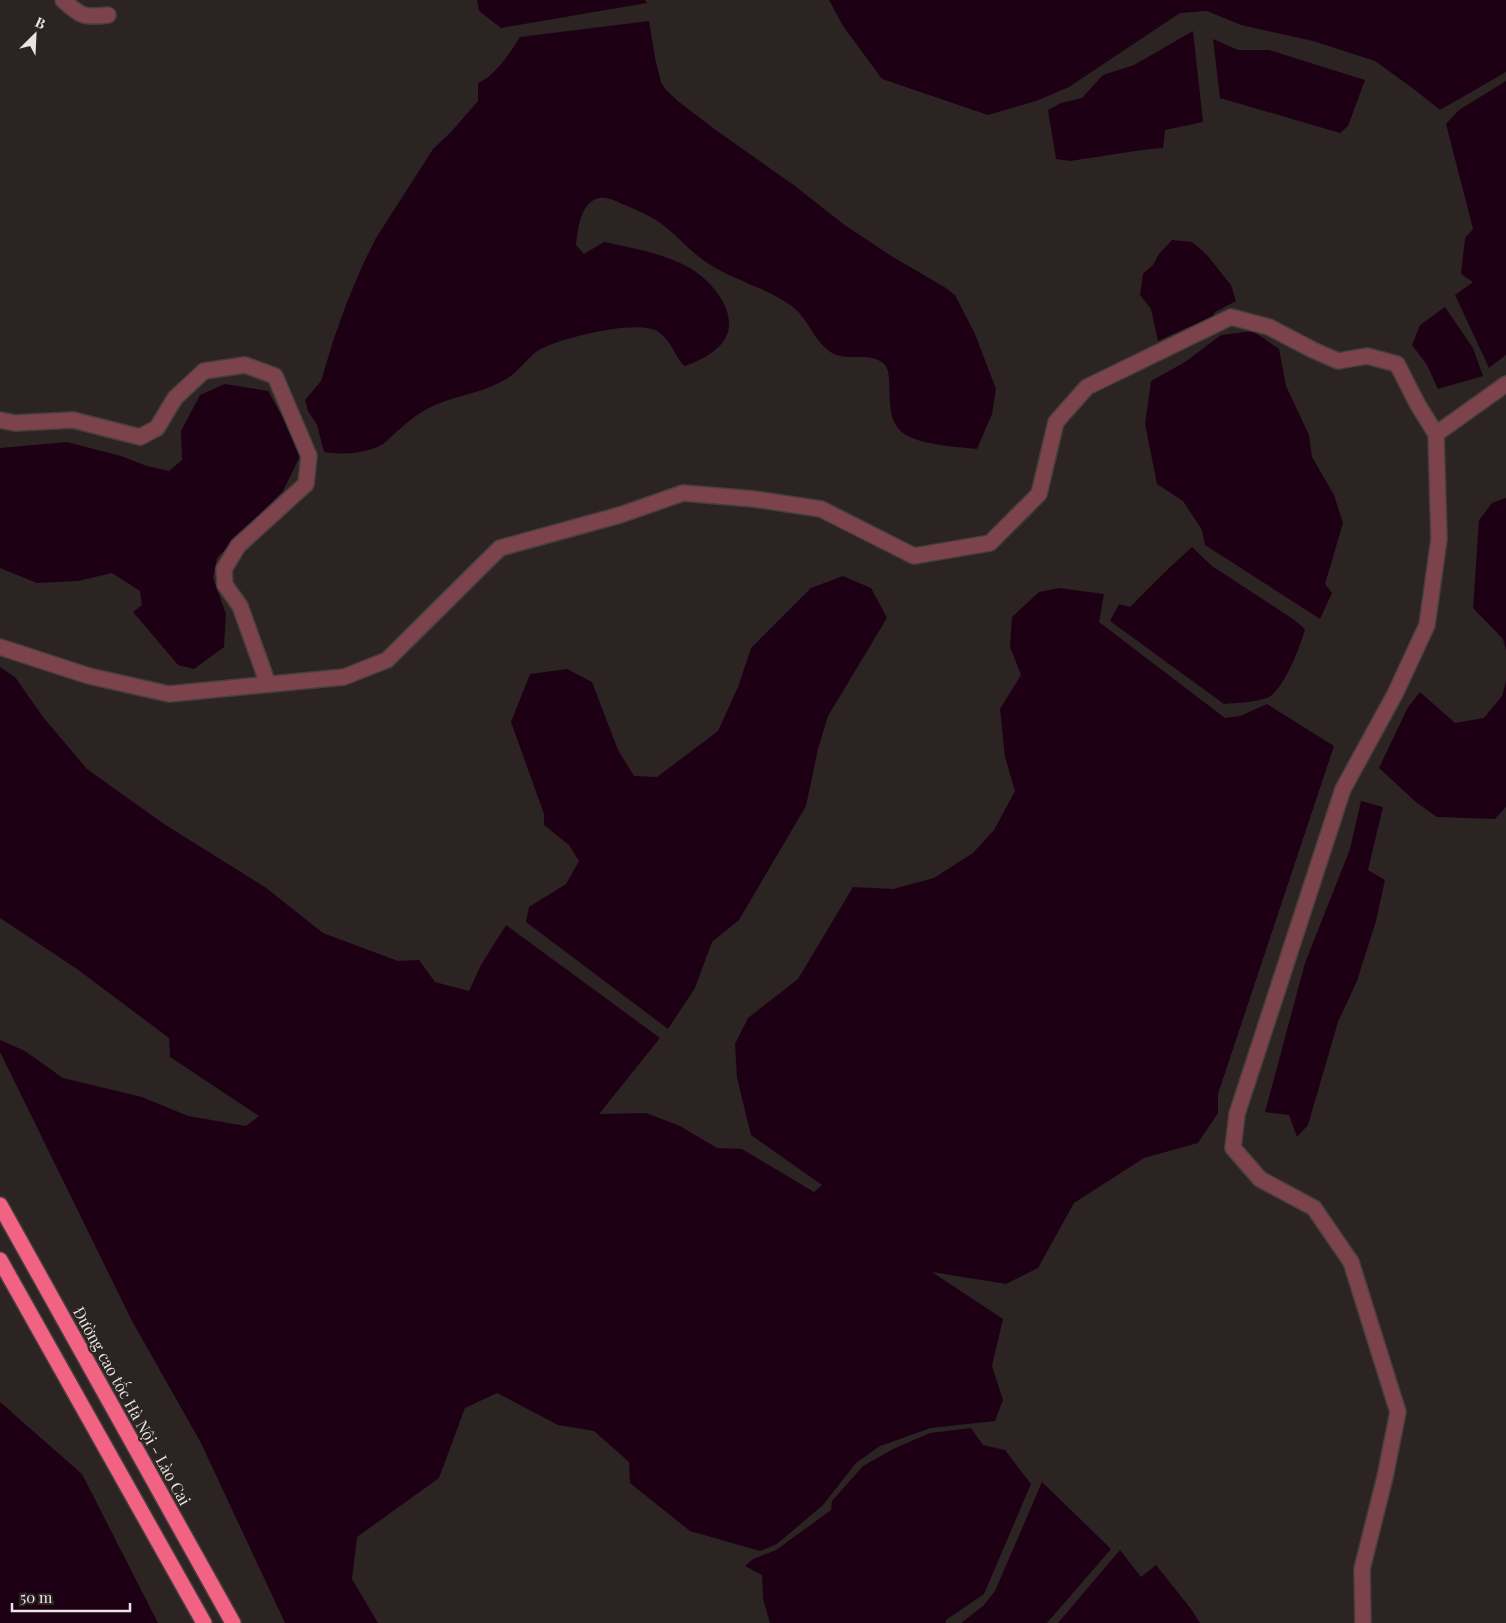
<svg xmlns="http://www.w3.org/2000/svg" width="1506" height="1623" viewBox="0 0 1506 1623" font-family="'Playfair Display',serif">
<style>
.water{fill:#1e0015}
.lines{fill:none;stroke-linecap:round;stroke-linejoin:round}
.minor-casing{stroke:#463f3e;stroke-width:18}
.highway-casing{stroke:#463f3e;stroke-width:18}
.minor{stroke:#7d434d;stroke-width:15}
.highway{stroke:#f26283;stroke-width:15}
.labels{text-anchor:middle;stroke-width:4.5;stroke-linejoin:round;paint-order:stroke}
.street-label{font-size:16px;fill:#e9e4e3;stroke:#2b2423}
</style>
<rect width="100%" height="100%" fill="#2b2423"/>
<path class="water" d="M 477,0 L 645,0 L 647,3 L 501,28 L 479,11 Z
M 829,0 L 1506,0 L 1506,72 L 1440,110 L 1415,90 L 1375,61 L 1313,41 L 1241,25 L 1207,11 L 1180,13 L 1069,87 L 1036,101 L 988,115 L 882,79 L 843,26 Z
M 649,21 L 655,58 L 661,82 L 666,90 L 678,101 L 713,128 L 795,186 L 846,226 L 893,257 L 946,288 L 955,295 L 975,334 L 996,389 L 992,414 L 977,449 C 957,447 919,445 903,433 C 880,416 897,374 883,363 C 868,351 845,363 829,351 C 813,339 808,319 793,307 C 768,288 735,281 709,264 C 693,254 682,241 668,229 C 655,218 638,210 622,204 C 616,201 607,197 600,198 C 580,201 578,230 576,245 L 584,254 L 604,242 C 633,248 662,253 688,267 C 709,278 737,309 727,335 C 721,350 700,361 685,366 L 682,364 C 674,353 669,338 657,331 C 637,319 559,338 539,350 C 528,357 522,367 512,375 C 508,378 503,381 499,383 C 476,395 450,396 427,409 C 418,414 408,421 400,429 C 394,433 389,440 383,444 C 366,454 342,455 324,452 L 317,425 L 308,411 L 305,400 L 321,381 L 333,341 L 347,302 L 363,264 L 376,238 L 433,149 L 451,132 L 478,101 L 478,83 C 495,76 510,53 520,37 Z
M 1193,31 L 1203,122 L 1165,130 L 1163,148 L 1142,150 L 1070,161 L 1056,159 L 1048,110 L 1061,103 L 1082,98 L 1103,75 L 1134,65 Z
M 1213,39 L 1238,50 L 1269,50 L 1365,80 L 1348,126 L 1340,133 L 1220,98 Z
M 1506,81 L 1506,355 L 1489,368 L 1455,295 L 1473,282 L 1461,274 L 1465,238 L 1473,229 L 1446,124 L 1459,110 Z
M 1172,240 L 1192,242 L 1207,255 L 1231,285 L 1236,301 L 1215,312 L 1213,316 L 1158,341 L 1151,309 L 1140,295 L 1143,274 L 1153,265 L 1159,254 Z
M 1445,307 L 1473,348 L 1483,376 L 1438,389 L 1427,365 L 1412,345 L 1420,325 Z
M 1253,331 L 1279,349 L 1286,386 L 1309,435 L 1312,457 L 1334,495 L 1343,523 L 1325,584 L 1332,593 L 1320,619 L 1205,545 L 1202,530 L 1183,501 L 1157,484 L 1145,424 L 1151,381 L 1185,362 L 1221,335 Z
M 225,384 L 268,391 L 302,452 L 283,491 L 217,558 L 213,578 L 226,614 L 224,647 L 194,669 L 178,665 L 133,612 L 142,605 L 140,591 L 112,573 L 78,581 L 37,583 L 0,568 L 0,448 L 67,442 L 121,456 L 147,466 L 169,471 L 182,460 L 181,431 L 200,395 Z
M 1506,498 L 1506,650 L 1503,639 L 1473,608 L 1479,520 L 1492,503 Z
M 1192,547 L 1212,566 L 1293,619 L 1305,629 C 1301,645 1283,692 1267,698 C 1256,702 1236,703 1224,704 L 1110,621 L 1119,604 L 1130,607 L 1167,570 Z
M 843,576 L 871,588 L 887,618 L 828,716 L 818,749 L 806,806 L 739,920 L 712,942 L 695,988 L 668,1029 L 526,922 L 529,907 L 566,884 L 579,861 L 569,845 L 544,825 L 544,814 L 511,722 L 530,674 L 567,669 L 592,682 L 618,750 L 634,776 L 657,777 L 718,731 L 738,687 L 751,648 L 811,588 Z
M 1059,588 L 1104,594 L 1099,622 L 1225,718 L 1240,716 L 1267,704 L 1334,746 L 1218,1094 L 1218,1113 L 1198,1143 L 1144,1158 L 1074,1203 L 1038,1268 L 1006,1284 L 932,1272 L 1003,1319 L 992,1366 L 1003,1400 L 995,1421 L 931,1428 L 880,1446 L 856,1463 L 823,1505 L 777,1544 L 760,1551 L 690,1531 L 630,1483 L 629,1462 L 594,1431 L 558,1425 L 497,1393 L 465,1408 L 439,1478 L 357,1537 L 352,1579 L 378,1623 L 285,1623 L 201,1443 L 132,1321 L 0,1052 L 0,1040 L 25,1051 L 63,1078 L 142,1097 L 188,1116 L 246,1126 L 259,1116 L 170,1057 L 169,1038 L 77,969 L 0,918 L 0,667 L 15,677 L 43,717 L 87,769 L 164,824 L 265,887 L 323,933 L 398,961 L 419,960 L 435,982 L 469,991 L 481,965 L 506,925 L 660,1038 L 599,1114 L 646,1113 L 680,1126 L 717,1148 L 742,1149 L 814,1192 L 822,1185 L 751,1135 L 737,1078 L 735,1044 L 748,1018 L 798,979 L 853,887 L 893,889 L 934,878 L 973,853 L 994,830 L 1015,791 L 1005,757 L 1000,709 L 1021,675 L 1010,647 L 1012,617 L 1039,592 Z
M 1506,681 L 1506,807 L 1495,819 L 1437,817 L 1417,803 L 1379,768 L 1408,707 L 1420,692 L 1455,723 L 1484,718 L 1502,696 Z
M 1361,801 L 1383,807 L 1368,870 L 1385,880 L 1376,921 L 1357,981 L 1338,1022 L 1308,1125 L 1297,1137 L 1289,1115 L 1265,1112 L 1305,963 L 1350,849 Z
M 0,1402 L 82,1474 L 158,1623 L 0,1623 Z
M 971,1428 L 983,1445 L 1005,1450 L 1031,1484 L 984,1594 L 946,1620 L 946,1623 L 770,1623 L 763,1599 L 762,1575 L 745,1566 L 753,1559 L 776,1550 L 831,1510 L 832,1501 L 863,1466 L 893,1449 L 930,1433 Z
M 1042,1482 L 1111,1549 L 1047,1623 L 961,1623 L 983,1606 L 995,1591 Z
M 1120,1550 L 1141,1577 L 1156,1565 L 1191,1609 L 1200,1623 L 1058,1623 Z"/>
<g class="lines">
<g class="minor-casing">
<path id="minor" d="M 63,0 C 81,16 83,18 108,15
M 0,420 L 15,423 L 73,420 L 140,437 L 157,428 L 175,398 L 204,371 L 245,365 L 275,376 L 309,456 L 306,484 L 238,546 L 224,569 L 225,585 L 240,606 L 268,684
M 1436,434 L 1506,384
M 0,647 L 89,676 L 169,694 L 344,677 L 387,660 L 500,548 L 620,515 L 683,493 L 754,499 L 821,509 L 914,556 L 990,543 L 1039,494 L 1056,422 L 1087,387 L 1231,317 L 1269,327 L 1313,350 L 1338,361 L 1367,356 L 1397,364 L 1418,405 L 1436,434 L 1439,539 L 1427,625 L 1395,694 L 1343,789 L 1237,1114 L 1233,1148 L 1260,1179 L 1314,1208 L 1351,1262 L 1398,1412 L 1385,1477 L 1362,1569 L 1363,1623"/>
</g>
<g class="highway-casing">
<path id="highway" d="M 0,1205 L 233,1623
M 0,1260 L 204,1623"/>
</g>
<use href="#minor" class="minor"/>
<use href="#highway" class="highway"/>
</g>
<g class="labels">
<g class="street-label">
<text transform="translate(132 1406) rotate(61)" y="6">Đường cao tốc Hà Nội - Lào Cai</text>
</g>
</g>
<g transform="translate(35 35) rotate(24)" stroke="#2b2423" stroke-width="4" paint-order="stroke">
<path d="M0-4L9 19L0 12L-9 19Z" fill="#e9e4e3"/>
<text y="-8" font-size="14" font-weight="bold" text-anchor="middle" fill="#e9e4e3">B</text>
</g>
<path d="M12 1603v8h118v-8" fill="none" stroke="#e9e4e3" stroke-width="2.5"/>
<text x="20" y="1603" font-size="15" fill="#e9e4e3" stroke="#2b2423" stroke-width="4" paint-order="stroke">50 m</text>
</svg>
